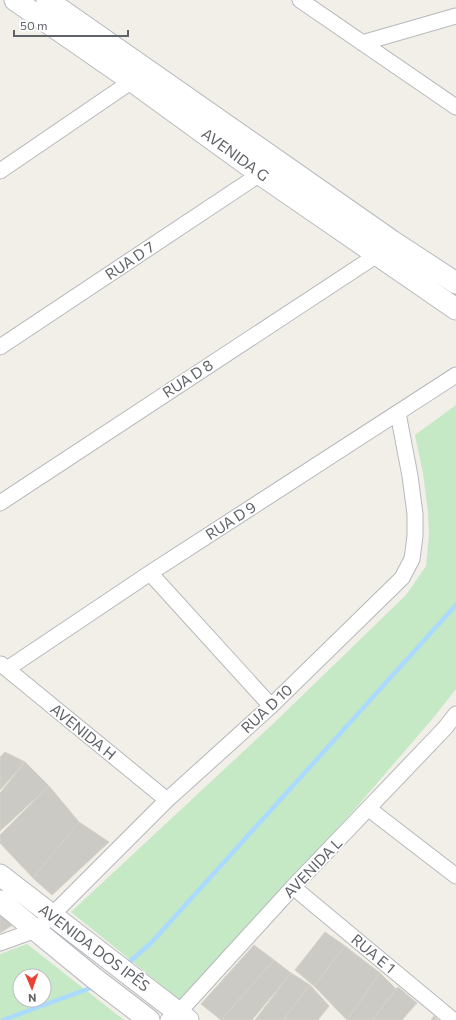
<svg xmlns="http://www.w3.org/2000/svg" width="456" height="1020" viewBox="0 0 456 1020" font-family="Commissioner,sans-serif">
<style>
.green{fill:#c5e8c5;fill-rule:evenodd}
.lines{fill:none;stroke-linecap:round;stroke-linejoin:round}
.stream{stroke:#aadaff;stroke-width:4.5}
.building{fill:#cccac5;stroke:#d6d1c6}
.minor-casing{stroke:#b5b8bc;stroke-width:17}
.secondary-casing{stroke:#b6babf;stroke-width:23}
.minor{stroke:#fff;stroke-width:15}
.secondary{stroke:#fff;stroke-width:21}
.labels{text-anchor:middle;stroke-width:3.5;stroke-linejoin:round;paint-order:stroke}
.street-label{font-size:15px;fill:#5f6368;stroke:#fff}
</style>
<rect width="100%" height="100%" fill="#f1efe8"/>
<path class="green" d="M 456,405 L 456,689 L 434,717 L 354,810 L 180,1000 L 71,912 L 275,722 L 406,595 L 426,566 L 429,535 L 428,512 L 423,473 L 415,435 Z
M 27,944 L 124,1020 L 0,1020 L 0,954 ZM 20,976 L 44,976 L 44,1000 L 20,1000 Z"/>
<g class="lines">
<path class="stream" d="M 126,965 L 152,942 L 456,605
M 3,1020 L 96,986"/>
</g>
<path class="building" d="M 5,752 L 25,762 L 0,790 L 0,757 Z
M 25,762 L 49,786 L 0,831 L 0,793 Z
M 49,786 L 79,822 L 33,878 L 0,843 L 0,835 Z
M 79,822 L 109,842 L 52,895 L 33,878 Z
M 0,914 L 14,924 L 0,933 Z
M 325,932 L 345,946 L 314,986 L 295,970 Z
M 254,945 L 274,960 L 221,1020 L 201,1004 Z
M 345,946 L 380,973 L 347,1020 L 314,986 Z
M 274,960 L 291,973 L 252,1020 L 221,1020 Z
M 291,973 L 310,985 L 283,1020 L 255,1020 Z
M 380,973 L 396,989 L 372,1020 L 347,1020 Z
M 310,985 L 329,1006 L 318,1020 L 283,1020 Z
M 398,987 L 417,1003 L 402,1020 L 372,1020 Z
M 434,1016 L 438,1020 L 431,1020 Z"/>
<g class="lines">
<g class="minor-casing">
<path id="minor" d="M 300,0 L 456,107
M 362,43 L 456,16
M 0,171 L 132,81
M 0,347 L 260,174
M 0,503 L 377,255
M 150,573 L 271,706
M 1,664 L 167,800
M 7,669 L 150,573 L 456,375
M 369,809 L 456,876
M 293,887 L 453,1020
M 0,943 L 36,930 L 45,922 L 167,800 L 271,706 L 402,578 L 412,559 L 415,536 L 415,514 L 410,476 L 398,413
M 168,1020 L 179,1012 L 293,887 L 445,728 L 456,714"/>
</g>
<g class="secondary-casing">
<path id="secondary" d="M 15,0 L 132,81 L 260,174 L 456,309
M 47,0 L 392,241 L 456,283
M 0,875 L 188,1020
M 0,901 L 94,978 L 149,1020"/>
</g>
<use href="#minor" class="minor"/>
<use href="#secondary" class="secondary"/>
</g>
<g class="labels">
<g class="street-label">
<text transform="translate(235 155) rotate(36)" y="5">AVENIDA G</text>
<text transform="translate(130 261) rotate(-34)" y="5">RUA D 7</text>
<text transform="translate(188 379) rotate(-33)" y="5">RUA D 8</text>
<text transform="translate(231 521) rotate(-33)" y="5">RUA D 9</text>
<text transform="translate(267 709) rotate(-43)" y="5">RUA D 10</text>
<text transform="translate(83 732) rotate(39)" y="5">AVENIDA H</text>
<text transform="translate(313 868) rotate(-46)" y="5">AVENIDA L</text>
<text transform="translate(94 948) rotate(37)" y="5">AVENIDA DOS IPÊS</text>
<text transform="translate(373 954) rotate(40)" y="5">RUA E 1</text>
</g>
</g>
<g transform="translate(32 988) rotate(178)"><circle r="19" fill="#ffffff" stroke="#bfc1c3"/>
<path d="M0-3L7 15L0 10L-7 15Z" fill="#ea4335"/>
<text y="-6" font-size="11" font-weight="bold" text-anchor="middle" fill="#5f6368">N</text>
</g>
<path d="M14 30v6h114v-6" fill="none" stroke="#5f6368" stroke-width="2"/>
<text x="20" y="30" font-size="12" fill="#5f6368" stroke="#ffffff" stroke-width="3" paint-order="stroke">50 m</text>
</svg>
